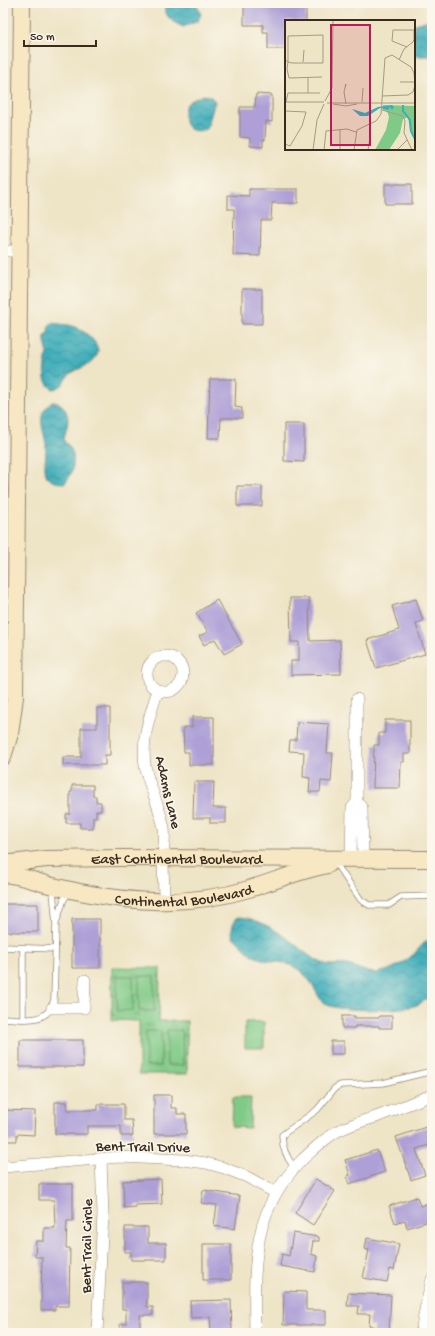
<svg xmlns="http://www.w3.org/2000/svg" width="435" height="1336" viewBox="0 0 435 1336" font-family="'Gochi Hand',sans-serif">
<style>
.park{fill:url(#park-tufts);stroke:#5e7a52}
.garden{fill:#80ca87;stroke:#5e7a52}
.water{fill:url(#water-waves);stroke:#3c6c6c}
.building{fill:#aea0d7}
.lines{fill:none;stroke-linecap:round;stroke-linejoin:round}
.service-casing{stroke:#948772;stroke-width:7}
.minor-casing{stroke:#948772;stroke-width:12}
.secondary-casing{stroke:#948772;stroke-width:18}
.service{stroke:#fff;stroke-width:5.5}
.minor{stroke:#fff;stroke-width:11}
.secondary{stroke:#f7e8c3;stroke-width:16}
.labels{text-anchor:middle;stroke-width:3;stroke-linejoin:round;paint-order:stroke}
.street-label{font-size:15px;fill:#3b2a1e;stroke:#fbf7ec}
.inset-river{fill:none;stroke:#3dadb9;stroke-width:2}
.inset-road{fill:none;stroke:#a69a83;stroke-width:1}
.view{fill:#c2185b;fill-opacity:0.15;stroke:#c2185b;stroke-width:2}
.inset-edge{fill:none;stroke:#3b2a1e;stroke-width:2}
</style>
<defs>
<pattern id="park-tufts" width="24" height="20" patternUnits="userSpaceOnUse"><rect width="24" height="20" fill="#80ca87"/><path d="M3 7l-1-3M5 7V3M7 7l1-3M15 17l-1-3M17 17v-4M19 17l1-3" fill="none" stroke="#6aa46e"/></pattern>
<pattern id="water-waves" width="16" height="10" patternUnits="userSpaceOnUse"><rect width="16" height="10" fill="#3dadb9"/><path d="M0 5q4-4 8 0t8 0" fill="none" stroke="#348d96"/></pattern>
</defs>
<rect width="100%" height="100%" fill="#fbf7ec"/>
<filter id="ink" filterUnits="userSpaceOnUse"><feTurbulence type="fractalNoise" baseFrequency=".025" numOctaves="2"/><feDisplacementMap in="SourceGraphic" scale="8" xChannelSelector="R" yChannelSelector="G"/><feConvolveMatrix kernelMatrix="1 2 1 2 8 2 1 2 1" color-interpolation-filters="sRGB"/></filter>
<filter id="wash" filterUnits="userSpaceOnUse"><feTurbulence type="fractalNoise" baseFrequency=".012" numOctaves="4" result="noise"/><feDisplacementMap in="SourceGraphic" scale="16" xChannelSelector="R" yChannelSelector="G"/><feGaussianBlur stdDeviation="0.9" result="paint"/><feColorMatrix in="noise" values="0 0 0 0 0 0 0 0 0 0 0 0 0 0 0 0 0 1.4 0 .05"/><feComposite in="paint" operator="in"/></filter>
<g filter="url(#wash)">
<rect width="100%" height="100%" fill="#eee4c6"/>
<path class="park" d="M 112,967 L 160,968 L 159,1021 L 187,1021 L 187,1074 L 139,1074 L 139,1021 L 112,1020 Z"/>
<path class="garden" d="M 117,976 L 133,976 L 133,1010 L 117,1011 Z
M 139,976 L 154,976 L 154,1011 L 139,1011 Z
M 245,1022 L 264,1022 L 264,1048 L 245,1048 Z
M 167,1030 L 182,1030 L 183,1065 L 167,1065 Z
M 146,1031 L 161,1031 L 161,1066 L 146,1066 Z
M 233,1097 L 251,1097 L 250,1128 L 232,1127 Z"/>
<path class="water" d="M 165,3 L 196,3 L 201,14 L 198,21 L 183,27 C 172,22 163,16 165,3 Z
M 432,19 L 432,56 L 414,56 L 414,24 Z
M 204,95 L 210,96 L 215,101 L 207,129 C 195,133 185,131 184,116 C 184,111 184,106 189,102 C 193,99 199,97 204,95 Z
M 54,322 C 60,325 63,324 69,325 C 80,327 105,344 96,357 C 91,365 80,368 73,372 C 63,378 69,385 53,389 C 39,380 46,366 47,352 C 47,347 44,342 45,337 C 46,333 47,335 48,331 C 49,326 49,324 54,322 Z
M 52,402 C 61,401 67,409 68,419 C 68,427 64,434 64,441 C 78,452 75,471 65,483 C 38,483 46,466 46,448 C 46,431 33,416 52,402 Z
M 240,917 C 258,918 278,931 292,942 C 302,950 313,960 325,964 C 333,966 342,963 350,966 C 364,969 369,976 385,971 C 395,968 406,961 414,954 C 419,948 424,942 432,938 L 432,995 C 426,998 422,1004 414,1006 C 399,1010 336,1013 324,1003 C 320,1000 317,993 314,988 C 310,980 304,973 296,968 C 284,960 271,963 259,958 C 250,956 240,943 233,937 C 231,930 232,923 237,918 Z"/>
<g id="blocks">
<path class="building" d="M 244,3 L 306,3 L 306,21 L 286,21 L 286,49 L 268,49 L 268,32 L 263,32 L 263,25 L 244,25 Z
M 256,94 L 272,95 L 272,122 L 266,121 L 265,140 L 263,140 L 263,147 L 250,146 L 250,138 L 240,137 L 240,107 L 255,107 Z
M 385,184 L 412,184 L 412,204 L 385,204 Z
M 249,189 L 298,189 L 298,203 L 272,203 L 271,220 L 261,220 L 260,256 L 233,255 L 234,209 L 228,209 L 228,195 L 249,196 Z
M 242,289 L 262,289 L 262,324 L 242,324 Z
M 210,379 L 236,379 L 235,407 L 242,408 L 242,418 L 221,418 L 220,438 L 208,438 Z
M 284,424 L 304,424 L 304,462 L 284,461 Z
M 237,486 L 262,486 L 262,506 L 237,506 Z
M 290,598 L 309,598 L 310,641 L 340,640 L 341,674 L 291,675 L 291,661 L 299,661 L 299,642 L 291,642 Z
M 416,599 L 423,621 L 416,624 L 425,654 L 376,668 L 367,640 L 399,630 L 392,606 Z
M 217,600 L 242,644 L 224,654 L 215,639 L 204,645 L 199,636 L 208,632 L 196,613 Z
M 97,708 L 110,708 L 110,755 L 105,755 L 105,765 L 63,765 L 63,757 L 81,757 L 81,728 L 97,728 Z
M 192,717 L 214,717 L 214,765 L 189,765 L 189,752 L 184,752 L 183,727 L 192,727 Z
M 385,720 L 410,720 L 410,754 L 404,754 L 404,762 L 401,762 L 400,788 L 373,788 L 374,745 L 379,745 L 379,733 L 385,733 Z
M 297,722 L 329,724 L 327,753 L 333,753 L 331,782 L 321,781 L 320,792 L 309,792 L 310,778 L 303,777 L 304,752 L 289,751 L 290,740 L 296,740 Z
M 194,782 L 214,782 L 213,808 L 226,808 L 226,823 L 210,823 L 210,818 L 193,818 Z
M 72,785 L 93,785 L 93,796 L 96,796 L 96,802 L 101,802 L 101,811 L 96,811 L 96,817 L 93,817 L 93,828 L 80,828 L 80,823 L 66,823 L 66,814 L 70,814 L 70,792 L 72,792 Z
M 3,904 L 38,904 L 38,932 L 3,932 Z
M 72,919 L 100,919 L 100,968 L 72,968 Z
M 342,1016 L 355,1016 L 355,1018 L 379,1018 L 379,1016 L 392,1016 L 392,1028 L 379,1028 L 379,1026 L 355,1026 L 355,1028 L 342,1028 Z
M 20,1040 L 83,1040 L 83,1067 L 20,1067 Z
M 331,1041 L 344,1041 L 344,1054 L 331,1054 Z
M 154,1095 L 171,1095 L 171,1108 L 177,1108 L 177,1114 L 186,1114 L 186,1134 L 154,1134 Z
M 55,1102 L 67,1102 L 67,1110 L 98,1110 L 98,1104 L 124,1104 L 124,1120 L 132,1120 L 133,1136 L 121,1136 L 121,1126 L 87,1126 L 87,1134 L 55,1134 Z
M 3,1110 L 35,1111 L 34,1135 L 17,1134 L 17,1141 L 4,1141 Z
M 432,1125 L 432,1144 L 416,1149 L 425,1175 L 411,1180 L 396,1137 Z
M 377,1150 L 385,1172 L 349,1184 L 347,1176 L 350,1175 L 345,1160 Z
M 161,1179 L 162,1204 L 135,1205 L 136,1207 L 124,1208 L 123,1181 Z
M 316,1179 L 335,1191 L 313,1225 L 295,1213 Z
M 39,1184 L 73,1184 L 73,1221 L 67,1221 L 66,1248 L 70,1248 L 69,1306 L 55,1306 L 55,1310 L 41,1310 L 42,1257 L 35,1257 L 36,1241 L 44,1241 L 44,1228 L 55,1228 L 54,1200 L 39,1200 Z
M 203,1190 L 240,1196 L 235,1229 L 214,1226 L 217,1205 L 201,1203 Z
M 417,1197 L 420,1206 L 432,1202 L 432,1220 L 407,1228 L 405,1220 L 395,1223 L 389,1206 Z
M 125,1227 L 148,1227 L 148,1243 L 166,1243 L 166,1260 L 131,1260 L 131,1252 L 125,1252 Z
M 293,1233 L 319,1237 L 319,1241 L 313,1241 L 311,1254 L 317,1256 L 315,1272 L 280,1266 L 282,1254 L 289,1256 Z
M 367,1238 L 399,1244 L 394,1270 L 390,1269 L 387,1282 L 363,1278 L 369,1250 L 365,1249 Z
M 203,1244 L 231,1244 L 231,1280 L 203,1280 Z
M 122,1282 L 147,1282 L 147,1307 L 153,1307 L 153,1315 L 140,1315 L 140,1333 L 120,1333 L 120,1324 L 126,1324 L 126,1309 L 122,1309 Z
M 284,1291 L 306,1292 L 306,1310 L 326,1310 L 326,1325 L 283,1325 Z
M 348,1293 L 391,1295 L 389,1333 L 374,1333 L 374,1326 L 369,1326 L 370,1314 L 358,1314 L 359,1306 L 347,1306 Z
M 231,1300 L 232,1333 L 222,1333 L 222,1330 L 211,1330 L 210,1317 L 191,1318 L 190,1301 Z"/>
</g>
</g>
<g filter="url(#ink)">
<use href="#blocks" fill-opacity="0" stroke="#948772" stroke-width="1"/>
<g class="lines">
<g class="service-casing">
<path id="service" d="M 336,864 L 361,900 L 369,905 L 389,905 L 401,897 L 432,896
M 57,920 L 64,899 L 70,891
M 3,947 L 55,949
M 3,1018 C 23,1019 48,1025 54,1000 L 56,924 L 53,891 L 52,888
M 23,1019 L 23,948
M 294,1167 C 286,1157 282,1148 282,1135 L 317,1110 L 335,1088 L 341,1085 L 383,1083 L 432,1071"/>
</g>
<g class="minor-casing">
<path id="minor" d="M 3,251 L 19,251
M147 674a18 18 0 1 1 36 0a18 18 0 1 1-36 0Z
M 158,690 C 149,717 139,746 147,775 C 152,792 160,809 164,828 C 165,838 164,848 163,858 C 163,873 164,887 164,901
M 357,699 L 357,802 L 362,808 L 363,858
M 351,858 L 352,808 L 357,802
M 52,1008 L 84,1008 L 85,980
M 3,1167 L 120,1157 L 183,1160 L 206,1163 L 224,1168 L 247,1177 L 276,1193
M 97,1333 L 103,1214 L 101,1159
M 255,1333 C 254,1266 251,1209 303,1159 C 314,1149 324,1139 336,1132 C 349,1125 362,1121 376,1117 C 395,1110 413,1102 432,1095
M 421,1333 L 425,1310 L 432,1279"/>
</g>
<g class="secondary-casing">
<g id="secondary">
<path d="M 3,757 L 10,734 L 15,697 L 22,3"/>
<path id="s1" d="M 3,864 L 46,859 L 121,858 L 432,859"/>
<path id="s2" d="M 3,874 C 21,875 36,882 53,886 C 86,894 119,900 153,901 C 184,902 219,898 249,889 C 275,881 301,870 328,865"/>
</g>
</g>
<use href="#service" class="service"/>
<use href="#minor" class="minor"/>
<use href="#secondary" class="secondary"/>
</g>
</g>
<g class="labels">
<g class="street-label">
<text transform="translate(169 792) rotate(77)" y="5">Adams Lane</text>
<text dy="5" stroke="none"><textPath href="#s1" startOffset="174">East Continental Boulevard</textPath></text>
<text dy="5" stroke="none"><textPath href="#s2" startOffset="184">Continental Boulevard</textPath></text>
<text transform="translate(143 1146) rotate(1)" y="5">Bent Trail Drive</text>
<text transform="translate(86 1246) rotate(-89)" y="5">Bent Trail Circle</text>
</g>
</g>
<g transform="translate(285 20)">
<rect width="130" height="130" fill="#eee4c6"/>
<path d="M 98,85 L 130,86 L 130,121 L 125,111 L 123,97 L 118,99 L 115,113 L 104,130 L 90,130 L 101,110 L 104,97 L 102,91 L 98,90 Z" fill="#80ca87"/>
<path d="M 107,85 L 109,87 L 107,90 L 105,87 L 103,90 L 95,88 L 83,96 L 75,96 L 67,89 L 80,93 L 93,87 Z" fill="#3dadb9"/>
<path class="inset-river" d="M 118,85 L 118,91 L 125,100 L 126,111 L 130,119"/>
<path class="inset-road" d="M 0,40 L 3,42 L 7,43 L 38,43 L 38,15 L 3,16 L 3,42 L 2,49 L 4,58 L 37,57M 114,40 L 119,29 L 128,22 L 129,19 L 129,10 L 108,10 L 107,21 L 122,27M 18,42 L 19,30M 23,57 L 23,73M 115,62 L 129,62M 60,67 L 61,64 L 59,72 L 61,84M 97,76 L 123,75 L 128,72 L 130,65 L 129,53 L 126,47 L 107,35 L 100,38M 40,81 L 47,68 L 48,0M 0,82 L 39,82M 1,82 L 3,73 L 35,73M 77,82 L 78,68M 42,83 L 130,83M 48,84 L 61,86 L 72,84M 97,90 L 118,96 L 120,101 L 119,113 L 127,130M 0,91 L 21,92 L 17,106 L 5,126 L 0,124M 28,130 L 32,100 L 39,84M 39,130 L 41,111 L 62,109 L 71,112M 55,130 L 55,109M 69,130 L 72,110 L 91,101 L 96,94 L 100,38M 83,130 L 85,118M 112,130 L 122,120"/>
<path class="view" d="M 46,5 L 85,5 L 85,125 L 46,125 Z"/>
<rect width="130" height="130" class="inset-edge"/>
</g>
<rect width="435" height="1336" fill="none" stroke="#fbf7ec" stroke-width="16"/>
<path d="M24 40v6h72v-6" fill="none" stroke="#3b2a1e" stroke-width="2"/>
<text x="30" y="40" font-size="12" fill="#3b2a1e" stroke="#fbf7ec" stroke-width="3" paint-order="stroke">50 m</text>
</svg>
